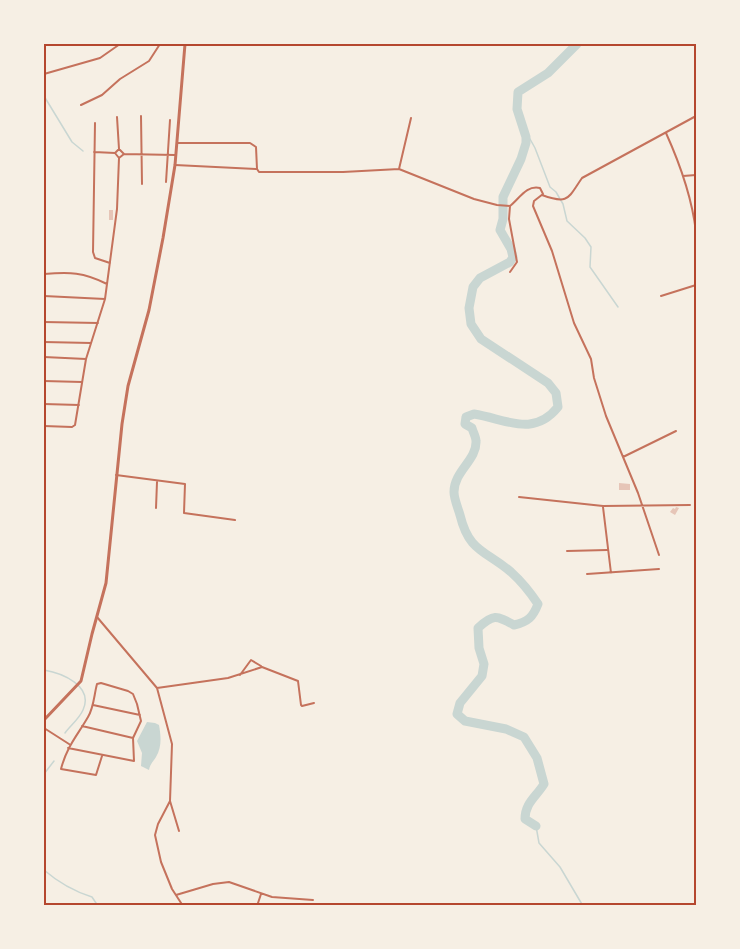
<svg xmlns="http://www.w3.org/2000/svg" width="740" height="949" viewBox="0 0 740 949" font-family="'Space Grotesk',sans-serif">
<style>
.water{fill:#c9d6d2}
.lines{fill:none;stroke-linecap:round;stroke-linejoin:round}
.stream{stroke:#c9d6d2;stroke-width:1.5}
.river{stroke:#c9d6d2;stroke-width:9}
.building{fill:#e6c5b7}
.minor{stroke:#c5725c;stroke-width:2}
.tertiary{stroke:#c5725c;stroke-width:3}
.neatline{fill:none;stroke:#b5482f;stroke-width:2}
</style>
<rect width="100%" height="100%" fill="#f6efe4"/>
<path class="water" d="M 147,722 L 155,723 L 159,725 C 161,736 162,747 156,757 C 153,762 150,764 149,770 L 141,766 L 142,753 L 137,741 Z"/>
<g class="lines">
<path class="stream" d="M 44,96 L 72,142 L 83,151
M 526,137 L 530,139 L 535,148 L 550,187 L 556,192 L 563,204 L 567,221 L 585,238 L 591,247 L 590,267 L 618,307
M 44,670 C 62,673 94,686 83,710 C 79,719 71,725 65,733
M 44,774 L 54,761
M 536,826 L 539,843 L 560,867 L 583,906
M 44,870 C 59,883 73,891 92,897 L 98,906"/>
<path class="river" d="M 536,826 L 525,819 C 525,803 536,797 544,784 L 537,758 L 524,737 L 506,729 L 465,721 L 457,714 L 460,703 L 482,676 L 484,664 L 479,648 L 478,628 C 493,614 496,615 514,625 C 528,622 533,617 538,604 C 530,592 521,581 511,572 C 485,550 469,552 460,515 C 458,508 454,499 454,492 C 454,471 477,460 476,441 C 476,437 473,432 472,428 L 465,424 L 466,417 L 474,414 C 506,419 533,438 558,407 L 556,393 L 548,383 L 481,339 L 471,324 L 469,308 L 473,287 L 480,278 L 510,262 L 513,257 L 511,249 L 500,230 L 503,219 L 503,197 L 521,159 L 526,143 L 526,137 L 517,109 L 518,92 L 548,73 L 577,44"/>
</g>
<path class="building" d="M 109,210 L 113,210 L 113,220 L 109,220 Z
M 619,483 L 630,484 L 630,490 L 619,490 Z
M 676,507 L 679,508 L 675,515 L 670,512 L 673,508 L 675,509 Z"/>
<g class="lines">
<path class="minor" d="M 44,74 L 100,58 L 120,44
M 81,105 L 102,95 L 120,79 L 149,61 L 160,44
M 141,116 L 142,184
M 117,117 L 119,149
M 95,123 L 93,252 L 95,258 L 110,263
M 666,133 C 680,164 692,198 696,232
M 177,143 L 250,143 L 256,147 L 257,169 L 259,172 L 343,172 L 399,169 L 474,199 L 497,205 L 510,206 C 520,198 526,185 540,188 L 543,194 L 534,201 L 533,206 L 552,251 L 574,323 L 591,359 L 594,378 L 606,416 L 638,493 L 659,555
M 94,152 L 115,153
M 124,154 L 119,149 L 115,153 L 119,158 L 124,154 L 175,155
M 175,165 L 256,169
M 399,169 L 411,118
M 683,176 L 696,175
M 166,182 L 170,120
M 542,195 C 569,205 568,198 582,178 L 696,116
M 510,272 L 517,262 L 509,219 L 510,206
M 44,274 C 70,272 83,272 107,284
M 44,296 L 105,299
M 661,296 L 696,285
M 44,322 L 98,323
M 44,342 L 91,343
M 44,357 L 86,359
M 44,381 L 82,382
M 44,404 L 79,405
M 44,426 L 72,427 L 75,425 L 86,359 L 105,299 L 117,209 L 119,158
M 623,457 L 676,431
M 116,475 L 185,484 L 184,513 L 235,520
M 519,497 L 603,506 L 690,505
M 603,507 L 611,573
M 156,508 L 157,482
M 567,551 L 607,550
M 587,574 L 659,569
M 97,617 L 157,688 L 172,744 L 170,801 L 158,824 L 155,835 L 161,862 L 172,889 L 183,906
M 240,675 L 251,660 L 261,666
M 157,688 L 228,678 L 262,667 L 298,681 L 301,705 L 302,706 L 314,703
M 93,705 L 140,715
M 82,726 L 133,738
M 44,728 L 69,744
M 68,748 L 134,761 L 133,738 L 141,721 L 137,704 L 133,694 L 128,691 L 101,683 L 97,684 C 94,695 94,707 88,717 C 77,736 67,746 61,769 L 96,775 L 102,756
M 170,801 L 179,831
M 176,895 L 213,884 L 229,882 L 272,897 L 313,900
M 257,906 L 261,894"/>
<path class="tertiary" d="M 44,720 L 81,681 L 92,634 L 106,583 L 122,424 L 128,386 L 149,310 L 163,238 L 175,165 L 185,44"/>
</g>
<rect width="740" height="949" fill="none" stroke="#f6efe4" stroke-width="90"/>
<rect x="45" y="45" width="650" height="859" class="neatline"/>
</svg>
